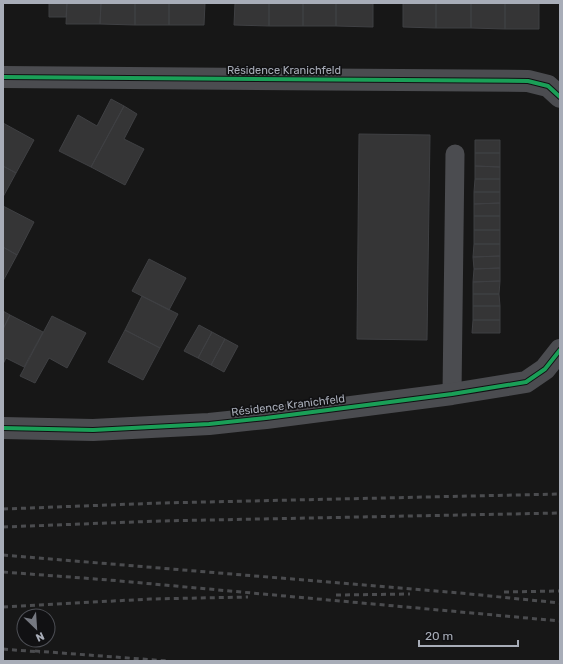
<svg xmlns="http://www.w3.org/2000/svg" width="563" height="664" viewBox="0 0 563 664" font-family="Rubik,sans-serif">
<style>
.building{fill:#353536;stroke:#3f4043}
.lines{fill:none;stroke-linecap:round;stroke-linejoin:round}
.service{stroke:#4b4c50;stroke-width:19}
.minor{stroke:#4b4c50;stroke-width:22}
.rail{stroke:#4b4c4f;stroke-width:3;stroke-dasharray:5 4;stroke-linecap:butt}
.cycleway-casing{stroke:#111113;stroke-width:6}
.cycleway{stroke:#1a9f57;stroke-width:4}
.labels{text-anchor:middle;stroke-width:3.5;stroke-linejoin:round;paint-order:stroke}
.street-label{font-size:11px;fill:#a8adb8;stroke:#111113}
</style>
<rect width="100%" height="100%" fill="#171717"/>
<path class="building" d="M 49,3 L 67,3 L 66,17 L 49,17 Z
M 67,3 L 101,3 L 100,24 L 66,24 Z
M 101,3 L 135,3 L 135,25 L 100,24 Z
M 135,3 L 169,3 L 169,25 L 135,25 Z
M 169,3 L 205,3 L 204,25 L 169,25 Z
M 235,3 L 269,3 L 269,26 L 234,25 Z
M 269,3 L 303,3 L 303,26 L 269,26 Z
M 303,3 L 336,3 L 336,26 L 303,26 Z
M 336,3 L 373,3 L 373,27 L 336,26 Z
M 403,3 L 436,3 L 436,28 L 403,27 Z
M 436,3 L 471,3 L 471,28 L 436,28 Z
M 471,3 L 505,3 L 505,29 L 471,28 Z
M 505,3 L 539,3 L 539,29 L 505,29 Z
M 111,99 L 124,106 L 91,167 L 59,151 L 78,115 L 97,126 Z
M 124,106 L 137,114 L 124,139 L 144,149 L 125,185 L 91,167 Z
M 3,123 L 34,140 L 16,173 L 3,166 Z
M 359,134 L 430,135 L 427,340 L 357,339 Z
M 475,140 L 500,140 L 500,153 L 475,153 Z
M 475,153 L 500,153 L 500,167 L 475,166 Z
M 3,166 L 16,173 L 3,197 Z
M 475,166 L 500,167 L 500,179 L 475,179 Z
M 475,179 L 500,179 L 500,192 L 474,192 Z
M 474,192 L 500,192 L 500,203 L 474,204 Z
M 500,203 L 500,216 L 474,216 L 474,204 Z
M 3,206 L 34,222 L 17,255 L 3,247 Z
M 474,216 L 500,216 L 500,230 L 474,230 Z
M 474,230 L 500,230 L 500,244 L 474,244 Z
M 474,244 L 500,244 L 500,256 L 473,257 Z
M 3,247 L 17,255 L 3,281 Z
M 500,256 L 500,268 L 474,269 L 473,257 Z
M 149,259 L 186,278 L 169,310 L 132,291 Z
M 500,268 L 500,281 L 473,282 L 474,269 Z
M 500,281 L 499,294 L 473,294 L 473,282 Z
M 473,294 L 499,294 L 500,306 L 473,306 Z
M 142,296 L 178,314 L 160,348 L 125,330 Z
M 473,306 L 500,306 L 500,320 L 473,320 Z
M 3,311 L 10,315 L 3,329 Z
M 10,315 L 43,332 L 24,367 L 6,358 L 3,364 L 3,329 Z
M 52,316 L 86,333 L 67,368 L 49,358 L 35,383 L 20,376 Z
M 473,320 L 500,320 L 500,333 L 472,333 Z
M 199,325 L 212,332 L 198,358 L 184,351 Z
M 125,330 L 160,348 L 143,380 L 108,362 Z
M 212,332 L 225,339 L 211,365 L 198,358 Z
M 225,339 L 238,346 L 224,372 L 211,365 Z"/>
<g class="lines">
<path class="service" d="M 452,394 L 455,154"/>
<path class="minor" d="M 3,77 L 528,81 L 548,86 L 560,97
M 3,428 L 93,430 L 209,424 L 266,418 L 452,394 L 526,382 L 545,369 L 560,350"/>
<path class="rail" d="M 3,509 L 161,503 L 560,494
M 3,527 L 160,521 L 560,513
M 3,555 L 460,593 L 560,603
M 3,572 L 109,580 L 560,621
M 504,592 L 560,591
M 336,595 L 410,594
M 3,607 L 150,599 L 248,597
M 3,649 L 40,652
M 35,651 L 168,661"/>
<g class="cycleway-casing">
<path id="cycleway" d="M 3,77 L 528,81 L 548,86 L 560,97
M 3,428 L 93,430 L 209,424 L 266,418 L 452,394 L 526,382 L 545,369 L 560,350"/>
</g>
<use href="#cycleway" class="cycleway"/>
</g>
<g class="labels">
<g class="street-label">
<text x="284" y="74">Résidence Kranichfeld</text>
<text transform="translate(288 405) rotate(-7)" y="4">Résidence Kranichfeld</text>
</g>
</g>
<rect width="563" height="664" fill="none" stroke="#a8adb8" stroke-width="8"/>
<g transform="translate(36 628) rotate(155)"><circle r="19" fill="#111113" stroke="#4d4f55"/>
<path d="M0-3L7 15L0 10L-7 15Z" fill="#757880"/>
<text y="-6" font-size="11" font-weight="bold" text-anchor="middle" fill="#a8adb8">N</text>
</g>
<path d="M419 640v6h99v-6" fill="none" stroke="#a8adb8" stroke-width="2"/>
<text x="425" y="640" font-size="12" fill="#a8adb8" stroke="#111113" stroke-width="3" paint-order="stroke">20 m</text>
</svg>
